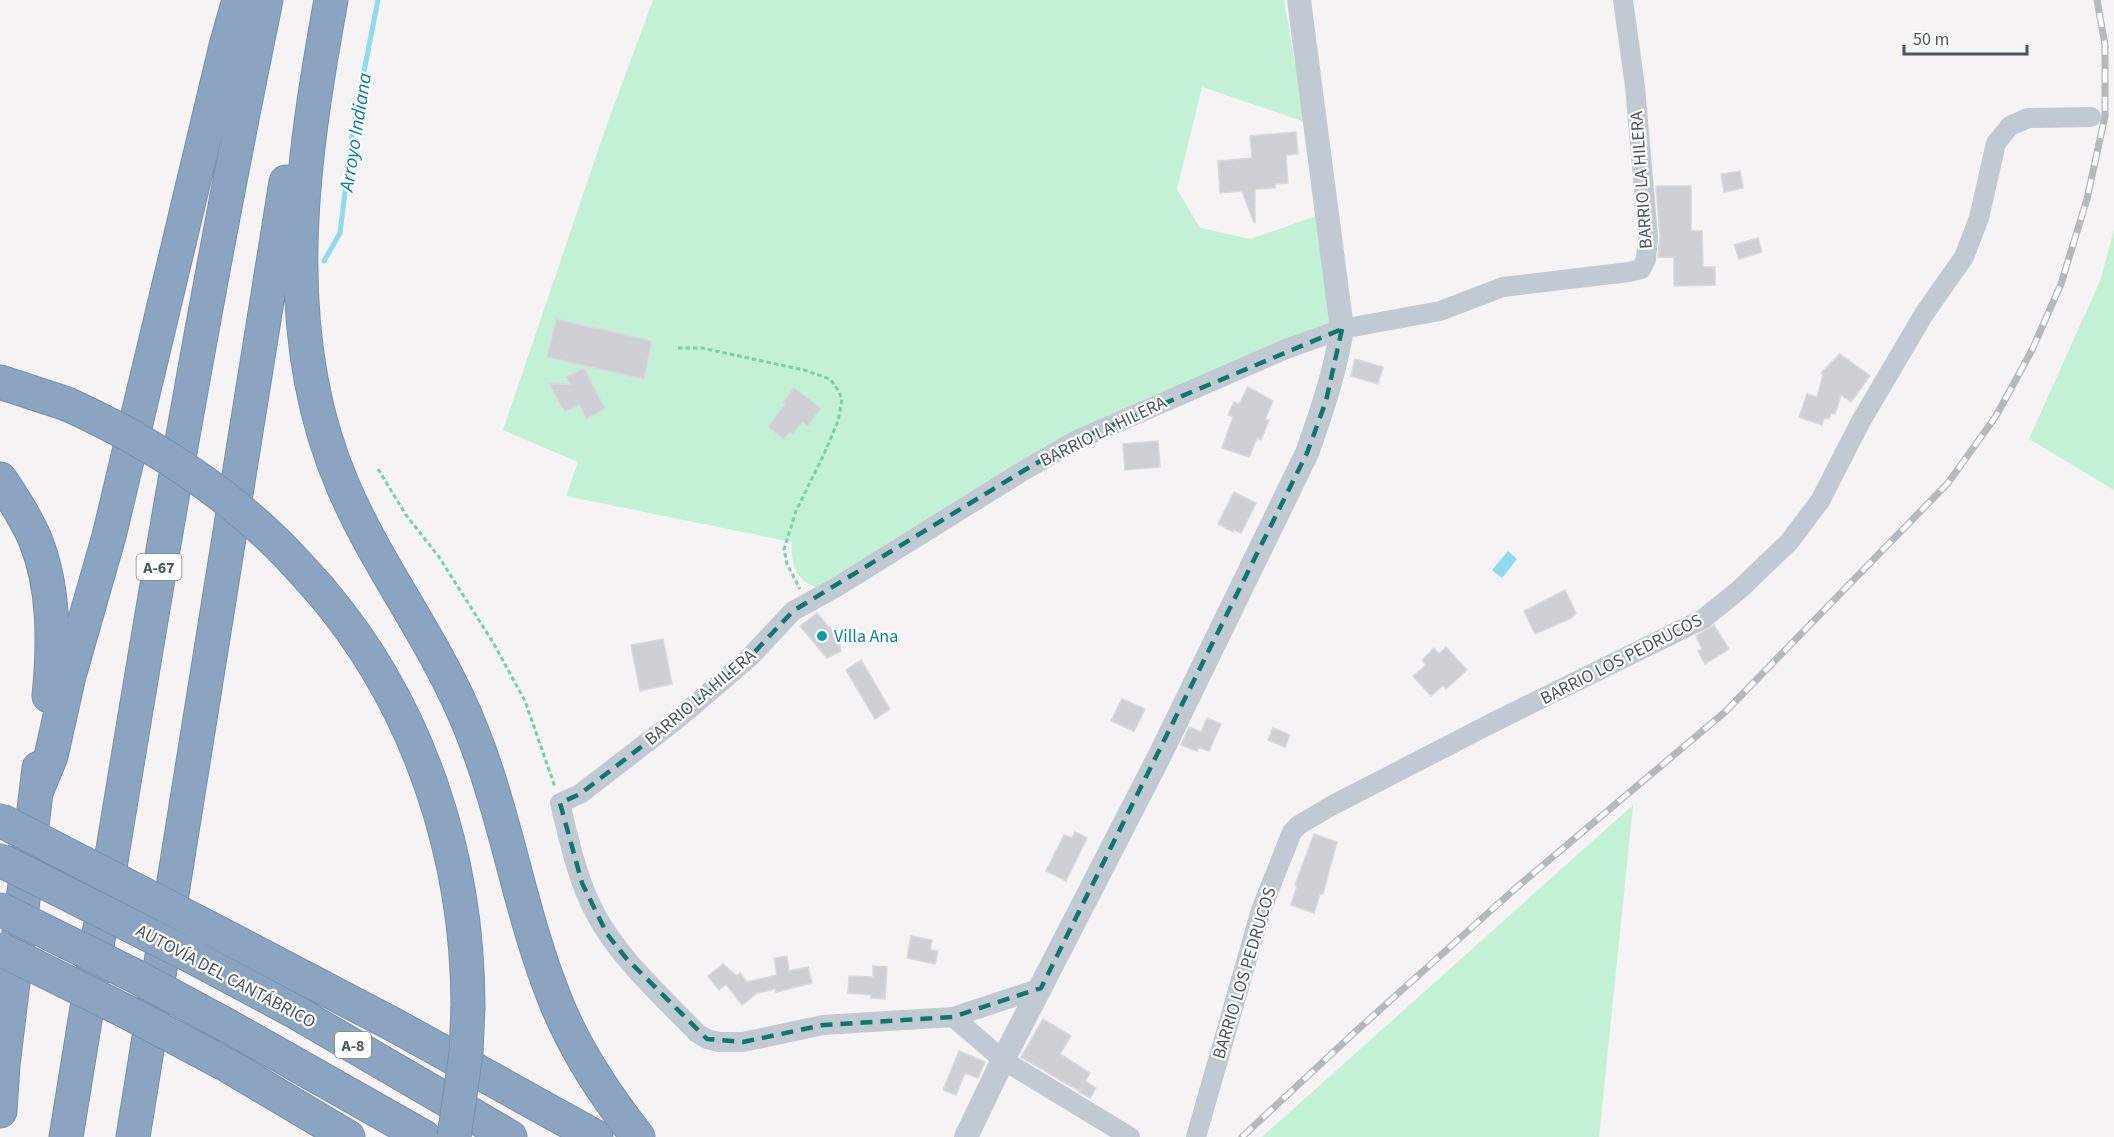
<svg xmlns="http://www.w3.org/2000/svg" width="2114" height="1137" viewBox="0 0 2114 1137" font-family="'Source Sans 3',sans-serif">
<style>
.green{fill:#c3f1d5}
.water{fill:#90daee}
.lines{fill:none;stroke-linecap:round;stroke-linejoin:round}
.stream{stroke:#90daee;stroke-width:5}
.building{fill:#cdcfd5;stroke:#d7d9de;stroke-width:1.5}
.motorway-casing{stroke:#7690ad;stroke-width:35}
.path{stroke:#7ad0a6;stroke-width:3;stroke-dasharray:4.5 3;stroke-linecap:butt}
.minor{stroke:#c1cad2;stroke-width:20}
.tertiary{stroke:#c1cad2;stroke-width:24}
.motorway{stroke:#8ba5c1;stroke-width:33}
.rail-casing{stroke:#b5b8bd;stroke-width:7}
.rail{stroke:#fff;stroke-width:4.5;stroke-dasharray:14;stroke-linecap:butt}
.motorway-bridge-casing{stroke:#7690ad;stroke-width:35;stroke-linecap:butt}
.motorway-bridge{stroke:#8ba5c1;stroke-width:33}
.marked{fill:none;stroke:#0f766e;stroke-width:4.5;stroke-dasharray:12 8;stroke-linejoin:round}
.culture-dot{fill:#0f9aa8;stroke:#fff;stroke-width:2}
.labels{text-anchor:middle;stroke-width:4.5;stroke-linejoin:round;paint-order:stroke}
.shield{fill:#fff;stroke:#808990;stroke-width:1.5}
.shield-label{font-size:16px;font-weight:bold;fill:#4a5661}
.street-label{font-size:18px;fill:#4a5661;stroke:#fff}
.culture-label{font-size:18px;fill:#0d838f;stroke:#fff;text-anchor:start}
.water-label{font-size:20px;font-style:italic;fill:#0c7c9b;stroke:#fff}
</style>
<rect width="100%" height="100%" fill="#f5f3f3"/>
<path class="green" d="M 653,0 L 1284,0 L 1305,122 L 1202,87 L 1177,189 L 1200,228 L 1251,239 L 1319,215 L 1333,321 L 1082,433 L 822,590 C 795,580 791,567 792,542 L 566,496 L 578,462 L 503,430 L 605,130 Z
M 2114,230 L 2114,490 L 2029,439 L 2100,281 Z
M 1633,805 L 1599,1137 L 1262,1137 Z"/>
<path class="water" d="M 1508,551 L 1517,559 L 1502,578 L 1492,570 Z"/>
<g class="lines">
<path class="stream" d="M 324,261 L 340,233 L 353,128 L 378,0"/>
</g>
<path class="building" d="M 1296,132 L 1298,154 L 1286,155 L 1288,183 L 1275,184 L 1275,188 L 1255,189 L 1255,222 L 1254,223 L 1242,191 L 1220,193 L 1218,161 L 1252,158 L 1250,136 Z
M 1740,171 L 1743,188 L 1724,192 L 1721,174 Z
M 1656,186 L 1691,186 L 1691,231 L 1702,231 L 1703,265 L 1704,267 L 1715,267 L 1715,285 L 1674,286 L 1674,257 L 1658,257 L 1660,236 Z
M 1758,238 L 1762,252 L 1739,259 L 1734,245 Z
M 556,319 L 652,341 L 644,379 L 547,357 Z
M 1840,354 L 1870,376 L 1851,402 L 1841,395 L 1835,414 L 1831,413 L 1829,419 L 1824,418 L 1822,425 L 1799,417 L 1807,394 L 1817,397 L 1823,375 L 1821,373 Z
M 1355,359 L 1383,367 L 1378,384 L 1351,376 Z
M 584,368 L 605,409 L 586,419 L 579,404 L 565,412 L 549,384 L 570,384 L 566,377 Z
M 1248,387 L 1273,401 L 1265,419 L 1269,420 L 1261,440 L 1257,438 L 1249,457 L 1222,448 L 1233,417 L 1228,415 L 1234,402 L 1239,404 Z
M 794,388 L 821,408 L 808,426 L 802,422 L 793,434 L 790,432 L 784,439 L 768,427 L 785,404 L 783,402 Z
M 1158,441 L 1160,467 L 1125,470 L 1123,444 Z
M 1234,492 L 1256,503 L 1241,533 L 1234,530 L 1233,532 L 1218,524 Z
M 1565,590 L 1576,613 L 1571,618 L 1535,634 L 1524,611 Z
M 817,613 L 839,639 L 841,651 L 827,658 L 800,626 Z
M 1714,625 L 1729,649 L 1705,664 L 1698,651 L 1702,649 L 1696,636 Z
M 663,639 L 672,684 L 640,691 L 631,645 Z
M 1446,647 L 1467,670 L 1446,689 L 1443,685 L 1431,696 L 1413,676 L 1426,665 L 1422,660 L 1434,648 L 1439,654 Z
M 861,660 L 890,709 L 875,719 L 846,670 Z
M 1122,699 L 1145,709 L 1134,731 L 1111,721 Z
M 1207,718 L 1221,724 L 1209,751 L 1198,747 L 1197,751 L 1181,745 L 1189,727 L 1201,732 Z
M 1273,728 L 1290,735 L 1285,747 L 1268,740 Z
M 1075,832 L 1087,838 L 1066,881 L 1046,871 L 1064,835 L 1072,838 Z
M 1314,834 L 1337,842 L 1323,894 L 1320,894 L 1314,913 L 1291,905 L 1297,886 L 1295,885 Z
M 911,936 L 932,940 L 930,950 L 938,951 L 935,964 L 907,958 Z
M 787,956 L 789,971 L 808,967 L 812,983 L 776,992 L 775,989 L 757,993 L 742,1005 L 726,984 L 719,990 L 708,976 L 723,964 L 737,976 L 740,973 L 747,982 L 777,975 L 774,958 Z
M 873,966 L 887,967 L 885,999 L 871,998 L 871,995 L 848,993 L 849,976 L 873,977 Z
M 1043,1019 L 1071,1036 L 1060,1054 L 1090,1073 L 1085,1081 L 1096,1088 L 1090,1098 L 1079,1092 L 1082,1087 L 1079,1091 L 1021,1057 Z
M 959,1051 L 985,1062 L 978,1078 L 965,1073 L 956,1095 L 943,1090 Z"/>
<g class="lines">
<g class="motorway-casing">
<path id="motorway" d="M 331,0 C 302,160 276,331 343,486 C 379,570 437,643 471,729 C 507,818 520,914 556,1002 C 576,1052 605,1095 638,1137
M 0,382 L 67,404
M 0,479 C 13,498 26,518 35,539 C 55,588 54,645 49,696
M 321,591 C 419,706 468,856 468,1007
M 37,790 L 51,756 L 69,676 L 109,536 L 226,46 L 239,0
M 209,928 L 396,1026 L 596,1137
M 193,957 L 292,1010 L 510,1137
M 228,1026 L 424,1137
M 225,1064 L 348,1137
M 0,1111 L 3,1065 L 39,768
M 66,1137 C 128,757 188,377 266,0
M 133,1137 L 286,182"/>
</g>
<path class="path" d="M 678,348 L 702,348 L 804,370 L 830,379 L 838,390 L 842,399 L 838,421 L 824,454 L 796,511 L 784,549 L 787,564 L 800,589
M 378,469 L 406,515 L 439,557 L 494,644 L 525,701 L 555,787"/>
<path class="minor" d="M 1041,988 L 953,1017 L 823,1025 L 743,1042 L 719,1042 L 707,1039 L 697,1033 C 661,995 620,960 595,913 C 577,879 569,840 560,803 L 580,794 L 680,717 L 749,658 L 793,611 L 835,588 L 1023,471 L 1077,440 L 1286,349 L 1342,329 L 1440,311 L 1503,287 L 1629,272 L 1641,269 L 1646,259 L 1648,237 L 1635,86 L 1623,0
M 953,1017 L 1003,1060 L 1130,1137
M 1196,1137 L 1261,910 L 1292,832 L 1299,825 L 1331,806 L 1496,721 L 1703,619 L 1739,590 L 1789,542 L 1820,501 L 1861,421 L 1924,314 L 1964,257 L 1979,218 L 1996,143 L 2010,126 L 2028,118 L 2091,117"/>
<path class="tertiary" d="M 966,1137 L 1003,1060 L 1160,755 L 1307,453 C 1322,411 1335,372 1342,329 L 1299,0"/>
<use href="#motorway" class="motorway"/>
<g class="rail-casing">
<path id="rail" d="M 1242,1137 L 1355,1032 L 1517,887 L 1725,712 L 1948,483 L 1996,416 L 2032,350 L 2061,284 L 2087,199 L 2105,116 L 2105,45 L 2097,0"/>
</g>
<use href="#rail" class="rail"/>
<g class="motorway-bridge-casing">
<path id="motorway-bridge" d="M 67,404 C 140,437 208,479 267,534 C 286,551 303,571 321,591
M 0,820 L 209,928
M 0,860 L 193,957
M 0,909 L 137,977 L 228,1026
M 0,949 L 127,1012 L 225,1064
M 454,1137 L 466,1053 L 468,1007"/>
</g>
<use href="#motorway-bridge" class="motorway-bridge"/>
</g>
<path class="marked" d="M 1342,329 L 1326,401 L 1307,453 L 1041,988 L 953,1017 L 823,1025 L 743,1042 L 707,1039 L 626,958 L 607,934 L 582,883 L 560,803 L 580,794 L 680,717 L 749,658 L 793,611 L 1023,471 L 1077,440 Z"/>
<circle class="culture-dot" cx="822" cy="636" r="6"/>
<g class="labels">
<g class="shield">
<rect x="136.5" y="554" width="45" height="26" rx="4.5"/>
<rect x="335" y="1032" width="36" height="26" rx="4.5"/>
</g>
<g class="shield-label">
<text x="159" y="573">A-67</text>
<text x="353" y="1051">A-8</text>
</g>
<g class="street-label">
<text transform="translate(1641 180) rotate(-94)" y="6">BARRIO LA HILERA</text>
<text transform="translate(1103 431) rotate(-26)" y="6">BARRIO LA HILERA</text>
<text transform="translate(1621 659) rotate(-27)" y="6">BARRIO LOS PEDRUCOS</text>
<text transform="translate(700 697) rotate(-40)" y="6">BARRIO LA HILERA</text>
<text transform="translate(1244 973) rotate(-73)" y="6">BARRIO LOS PEDRUCOS</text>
<text transform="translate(226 976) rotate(28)" y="6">AUTOVÍA DEL CANTÁBRICO</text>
</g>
<g class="culture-label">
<text x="834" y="642">Villa Ana</text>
</g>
<g class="water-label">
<text transform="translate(355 132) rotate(-81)" y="7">Arroyo Indiana</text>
</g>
</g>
<path d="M1904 45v9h123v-9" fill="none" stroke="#4a5661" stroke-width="3"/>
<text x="1913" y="45" font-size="18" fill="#4a5661" stroke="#ffffff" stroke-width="4.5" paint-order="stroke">50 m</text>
</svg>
